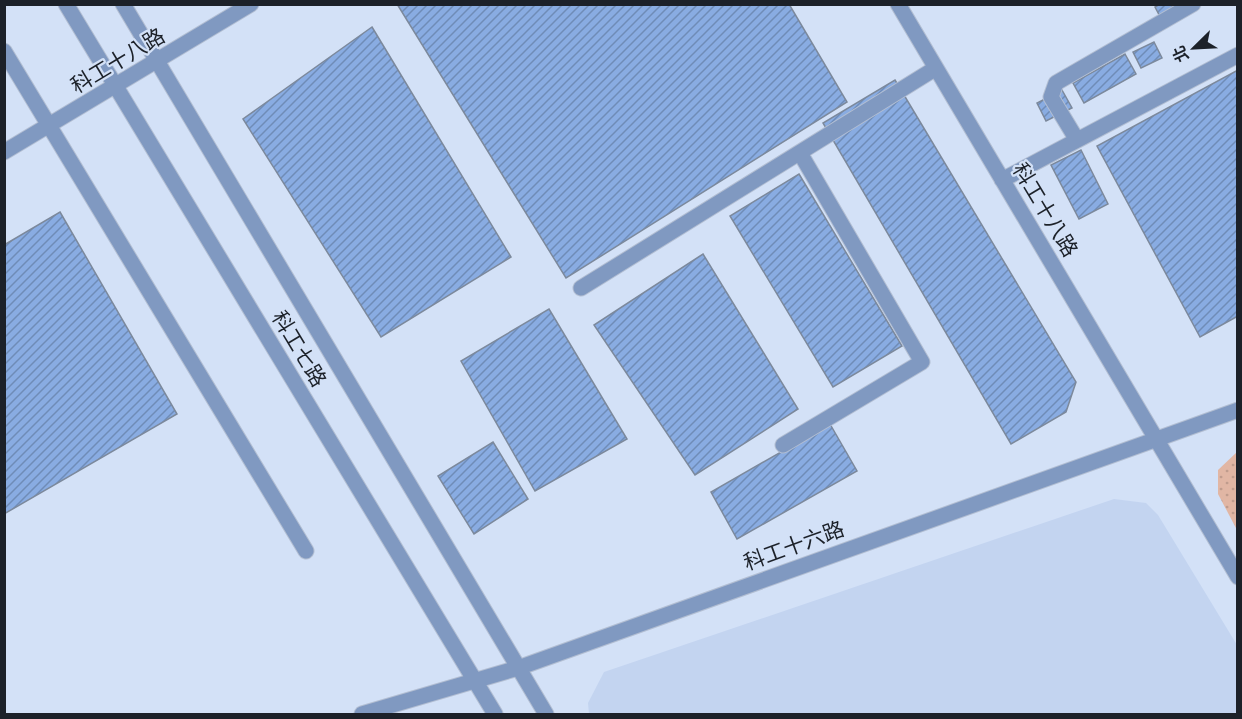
<svg xmlns="http://www.w3.org/2000/svg" width="1242" height="719" viewBox="0 0 1242 719" font-family="Bitter,'Noto Sans TC',serif">
<style>
.built{fill:#c3d4f0}
.grass{fill:url(#grass-dots)}
.building{fill:url(#building-hatch);stroke:#7c899c;stroke-width:1.5}
.lines{fill:none;stroke-linecap:round;stroke-linejoin:round}
.minor-casing{stroke:#b2bed2;stroke-width:17}
.minor{stroke:#8099c1;stroke-width:15}
.labels{text-anchor:middle;stroke-width:4.5;stroke-linejoin:round;paint-order:stroke}
.street-label{font-size:21px;fill:#1c2129;stroke:#d3e1f7}
</style>
<defs>
<pattern id="grass-dots" width="8" height="8" patternUnits="userSpaceOnUse" patternTransform="scale(1.5)"><rect width="8" height="8" fill="#e1b6a4"/><path d="M2 2h.1M6 6h.1" fill="none" stroke="#c09c8d" stroke-width="1.8" stroke-linecap="round"/></pattern>
<pattern id="building-hatch" width="6" height="6" patternUnits="userSpaceOnUse" patternTransform="scale(1.5)"><rect width="6" height="6" fill="#89ace2"/><path d="M-1 1l2-2M0 6l6-6M5 7l2-2" fill="none" stroke="#6f8cb7"/></pattern>
</defs>
<rect width="100%" height="100%" fill="#d3e1f7"/>
<path class="built" d="M 1114,499 L 1146,503 L 1158,515 L 1237,645 L 1237,714 L 589,714 L 588,703 L 604,672 Z"/>
<path class="grass" d="M 1237,452 L 1237,530 L 1218,494 L 1218,470 Z"/>
<path class="building" d="M 397,4 L 789,4 L 847,102 L 566,278 Z
M 1160,4 L 1182,4 L 1164,24 L 1155,7 Z
M 372,27 L 511,257 L 381,337 L 243,119 Z
M 1154,42 L 1162,58 L 1141,68 L 1133,52 Z
M 1125,54 L 1136,74 L 1084,103 L 1073,83 Z
M 1238,70 L 1238,316 L 1200,337 L 1097,146 Z
M 895,80 L 1076,382 L 1066,412 L 1011,444 L 823,123 Z
M 1062,90 L 1072,108 L 1046,121 L 1037,103 Z
M 1081,150 L 1108,204 L 1079,219 L 1051,165 Z
M 799,174 L 902,346 L 833,387 L 730,216 Z
M 60,212 L 177,414 L 4,514 L 4,245 Z
M 703,254 L 798,409 L 695,475 L 594,325 Z
M 549,309 L 627,439 L 535,491 L 461,361 Z
M 830,424 L 857,471 L 737,539 L 711,492 Z
M 493,442 L 528,499 L 474,534 L 438,476 Z"/>
<g class="lines">
<g class="minor-casing">
<path id="minor" d="M 66,4 L 495,714
M 123,4 L 546,714
M 898,4 L 1238,577
M 4,51 L 306,551
M 1077,140 L 1051,97 L 1056,83 L 1193,4
M 4,152 L 251,4
M 1002,180 L 1238,55
M 581,288 L 936,68
M 783,445 L 922,362 L 800,153
M 362,714 L 518,668 L 1238,410"/>
</g>
<use href="#minor" class="minor"/>
</g>
<g class="labels">
<g class="street-label">
<text transform="translate(118 61) rotate(-31)" y="7">科工十八路</text>
<text transform="translate(1045 210) rotate(59)" y="7">科工十八路</text>
<text transform="translate(299 349) rotate(59)" y="7">科工七路</text>
<text transform="translate(794 546) rotate(-20)" y="7">科工十六路</text>
</g>
</g>
<rect width="1242" height="719" fill="none" stroke="#1c2129" stroke-width="12"/>
<g transform="translate(1194 48) rotate(246)" stroke="#d3e1f7" stroke-width="4.5" paint-order="stroke">
<path d="M0-4.5L10 22L0 15L-10 22Z" fill="#1c2129"/>
<text y="-9" font-size="16" font-weight="bold" text-anchor="middle" fill="#1c2129">北</text>
</g>
</svg>
